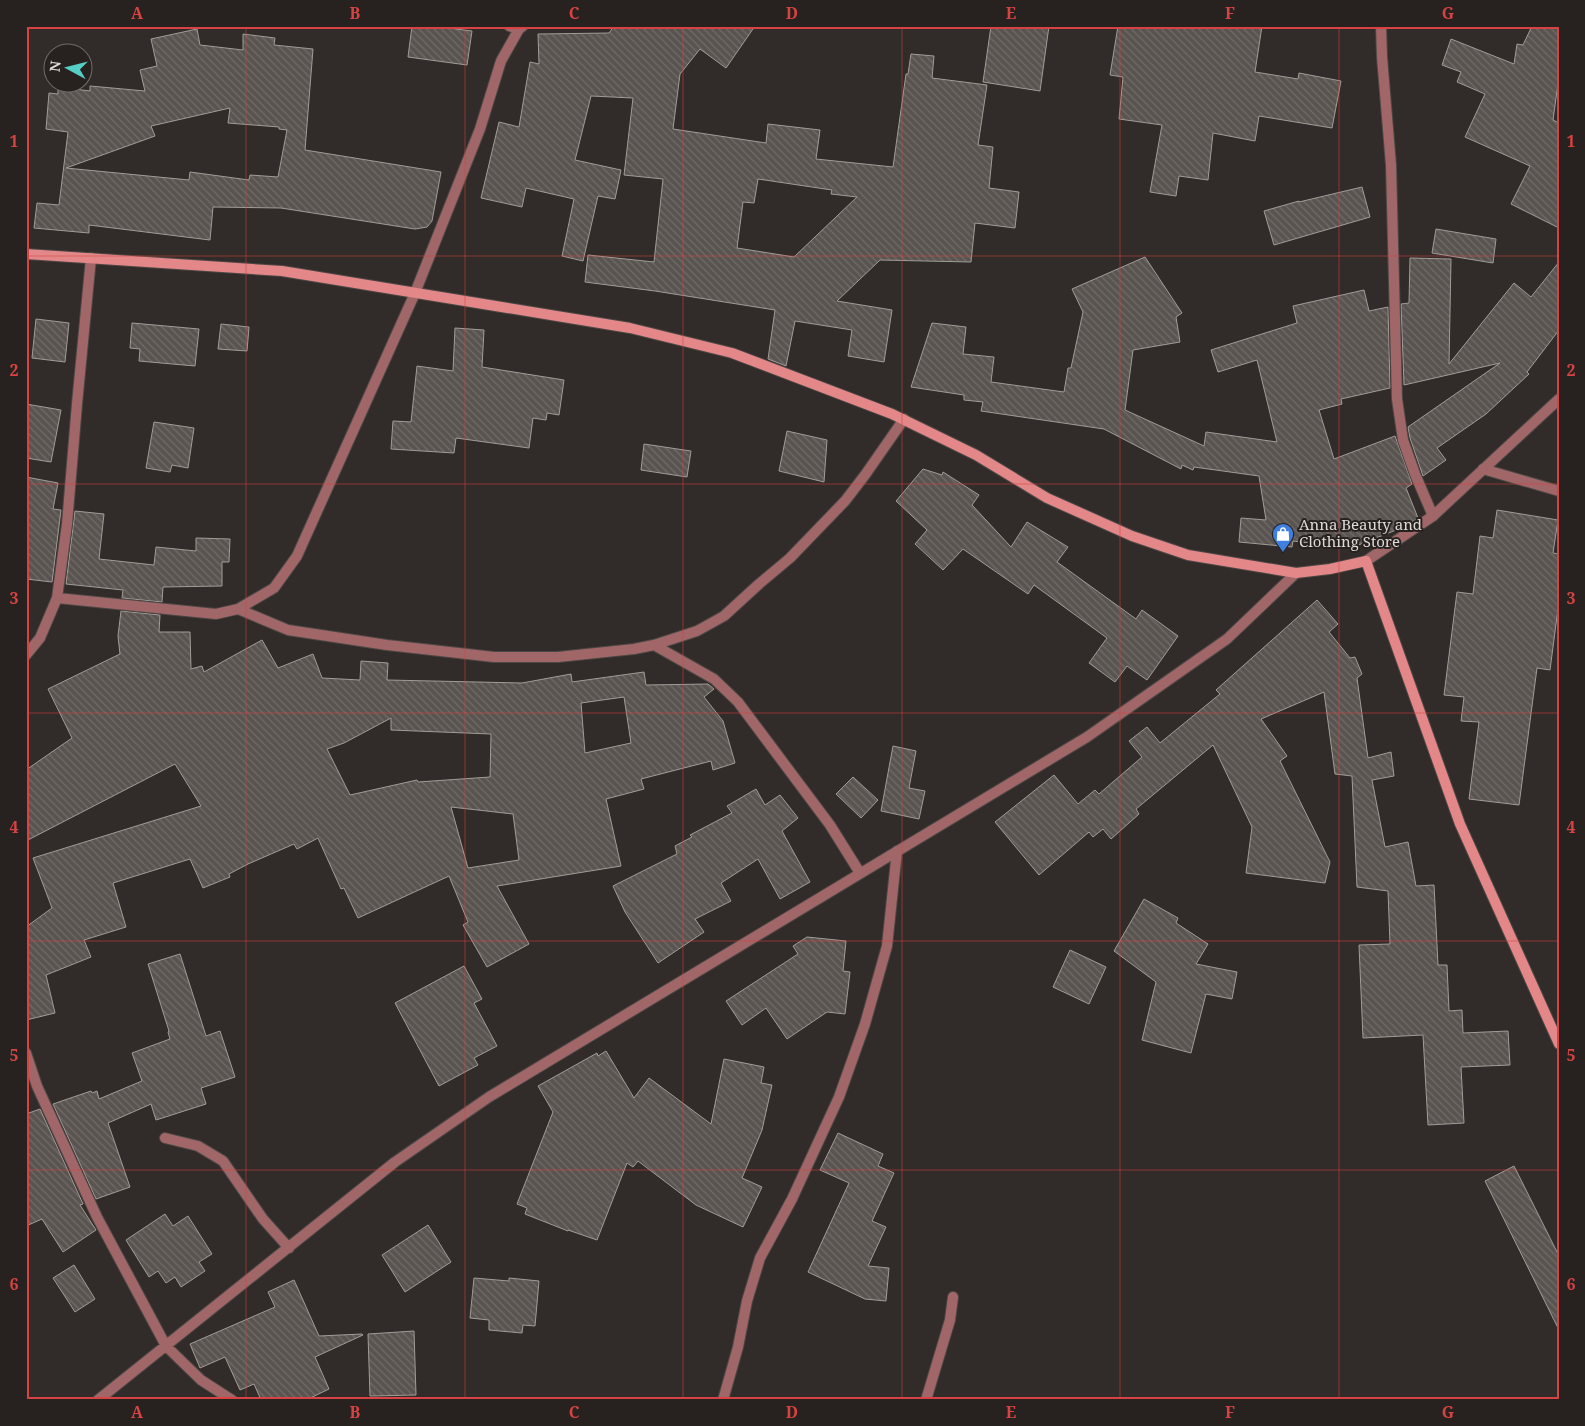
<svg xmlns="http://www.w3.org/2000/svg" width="1585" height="1426" viewBox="0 0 1585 1426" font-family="'Noto Serif',serif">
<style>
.building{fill:url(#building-back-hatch);stroke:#a29c98;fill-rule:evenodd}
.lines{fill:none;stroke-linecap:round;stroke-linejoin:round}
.minor-casing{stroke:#4d4845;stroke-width:12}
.tertiary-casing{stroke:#4d4845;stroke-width:12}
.secondary-casing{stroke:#4d4845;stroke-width:12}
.minor{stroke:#a16768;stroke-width:10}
.tertiary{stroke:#a16768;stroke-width:10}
.secondary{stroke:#e38789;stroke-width:10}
.grid{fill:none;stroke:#d74343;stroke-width:1;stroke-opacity:0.55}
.labels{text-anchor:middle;stroke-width:4;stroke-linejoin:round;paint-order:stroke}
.poi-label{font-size:15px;fill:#dedbd9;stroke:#27221f;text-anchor:start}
.neatline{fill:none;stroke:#d74343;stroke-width:2}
.grid-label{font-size:16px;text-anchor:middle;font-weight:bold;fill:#d74343}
</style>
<defs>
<pattern id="building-back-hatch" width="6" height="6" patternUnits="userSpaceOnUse" patternTransform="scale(1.25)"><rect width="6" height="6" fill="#5a5451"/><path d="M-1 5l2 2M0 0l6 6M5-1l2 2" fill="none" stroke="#716c69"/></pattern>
</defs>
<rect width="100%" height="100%" fill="#312c29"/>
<path class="building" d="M 412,26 L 432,26 L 472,31 L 467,65 L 408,57 Z
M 614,26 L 755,26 L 726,68 L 700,49 L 680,74 L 673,129 L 766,143 L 768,124 L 820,130 L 816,159 L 893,167 L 906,74 L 908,74 L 911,54 L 934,56 L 932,78 L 987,85 L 978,145 L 993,147 L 989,188 L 1019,192 L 1015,228 L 975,223 L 971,262 L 880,260 L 837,301 L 892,310 L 884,362 L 848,356 L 852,330 L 795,321 L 786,366 L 768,359 L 775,310 L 655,291 L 585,282 L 588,255 L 654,262 L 663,179 L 624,175 L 633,98 L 591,96 L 575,160 L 621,170 L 615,199 L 598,196 L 583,261 L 562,256 L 574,199 L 526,188 L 522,207 L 481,198 L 499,122 L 519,127 L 530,62 L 539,64 L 538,34 L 609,33 ZM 758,179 L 832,190 L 831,194 L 857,197 L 794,257 L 737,248 L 743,202 L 754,203 Z
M 991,26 L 1049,26 L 1040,91 L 983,82 Z
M 1118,26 L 1262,26 L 1255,72 L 1298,79 L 1299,73 L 1341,81 L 1332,128 L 1259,116 L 1255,141 L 1213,133 L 1208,180 L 1179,176 L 1176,196 L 1150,192 L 1162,125 L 1119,119 L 1123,77 L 1110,75 Z
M 1532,26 L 1559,26 L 1559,76 L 1553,120 L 1559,123 L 1559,228 L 1511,204 L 1530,166 L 1465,137 L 1485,94 L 1457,82 L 1461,72 L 1442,65 L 1451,39 L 1514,64 L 1517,44 L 1523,45 Z
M 197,29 L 200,45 L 243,50 L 243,34 L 275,38 L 274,45 L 313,49 L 305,150 L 441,172 L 432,221 L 427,227 L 415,229 L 281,208 L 213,207 L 210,240 L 89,225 L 89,233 L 34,228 L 37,203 L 59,205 L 68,132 L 46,129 L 49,93 L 58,94 L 58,87 L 90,91 L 90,86 L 145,91 L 140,70 L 157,66 L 151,39 ZM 230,108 L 228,123 L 279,127 L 279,129 L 287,130 L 278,177 L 250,175 L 249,180 L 190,172 L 189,180 L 66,168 L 155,136 L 151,126 Z
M 1362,187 L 1370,217 L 1274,245 L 1264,211 L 1299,201 L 1299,202 Z
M 1436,229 L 1496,239 L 1493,263 L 1432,253 Z
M 1145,257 L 1182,313 L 1176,317 L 1180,342 L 1133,350 L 1125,410 L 1204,446 L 1206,432 L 1277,442 L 1257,360 L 1218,372 L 1211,350 L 1297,323 L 1293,306 L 1364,290 L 1369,311 L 1388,307 L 1390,388 L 1341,399 L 1342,404 L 1319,410 L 1334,459 L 1395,436 L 1412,484 L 1406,488 L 1418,518 L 1406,526 L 1351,548 L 1293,541 L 1292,547 L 1239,542 L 1241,518 L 1266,520 L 1259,476 L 1194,467 L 1193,470 L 1182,465 L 1181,469 L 1104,429 L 981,411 L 983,402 L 964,400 L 964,395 L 911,387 L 932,323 L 966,327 L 963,354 L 994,357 L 991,382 L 1064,392 L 1068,368 L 1071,368 L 1083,312 L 1072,289 Z
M 1410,258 L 1451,259 L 1449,364 L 1514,283 L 1531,297 L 1559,262 L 1559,330 L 1527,372 L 1529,374 L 1486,414 L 1437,448 L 1446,460 L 1423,476 L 1410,438 L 1408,427 L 1500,363 L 1404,385 L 1401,304 L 1409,303 Z
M 36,319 L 69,323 L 65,362 L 32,358 Z
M 132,323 L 199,329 L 195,366 L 139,361 L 140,349 L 130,348 Z
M 221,324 L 249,327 L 247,351 L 218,349 Z
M 455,328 L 484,330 L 482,367 L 564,380 L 559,415 L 547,413 L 546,420 L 533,418 L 529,448 L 456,438 L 454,453 L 391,449 L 393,421 L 411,422 L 417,366 L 453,371 Z
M 26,404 L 61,410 L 51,462 L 26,458 Z
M 154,422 L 194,428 L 188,468 L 172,465 L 170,472 L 146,468 Z
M 787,431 L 827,440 L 824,482 L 779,471 Z
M 644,444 L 691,451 L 687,477 L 641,470 Z
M 923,469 L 942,475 L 943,472 L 979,495 L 972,505 L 1011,547 L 1027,522 L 1068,547 L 1057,562 L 1136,619 L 1142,610 L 1178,636 L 1147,680 L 1127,666 L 1115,682 L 1089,663 L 1107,638 L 1034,585 L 1028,594 L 963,549 L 943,570 L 915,544 L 927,530 L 896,501 Z
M 26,477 L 58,483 L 53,509 L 61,510 L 52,582 L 26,579 Z
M 1497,510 L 1558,520 L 1553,553 L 1559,554 L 1559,601 L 1550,670 L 1537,668 L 1519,805 L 1469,799 L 1479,722 L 1461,721 L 1464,697 L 1444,695 L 1457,592 L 1473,594 L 1480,536 L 1493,538 Z
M 75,511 L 104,514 L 99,559 L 154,565 L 156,547 L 196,551 L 196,538 L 230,539 L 229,562 L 222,562 L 222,586 L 163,587 L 162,602 L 122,598 L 123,590 L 66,584 Z
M 1317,600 L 1338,624 L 1329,632 L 1350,658 L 1355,657 L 1362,674 L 1357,678 L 1368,758 L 1391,752 L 1394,776 L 1372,780 L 1385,847 L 1408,842 L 1416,886 L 1434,885 L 1438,965 L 1447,965 L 1449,1011 L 1462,1010 L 1463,1033 L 1508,1031 L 1510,1065 L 1461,1067 L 1464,1123 L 1428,1125 L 1423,1035 L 1363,1038 L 1359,945 L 1390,944 L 1388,891 L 1357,887 L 1352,776 L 1335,774 L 1324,692 L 1261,719 L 1287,756 L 1280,761 L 1330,862 L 1325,883 L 1246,873 L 1252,827 L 1213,745 L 1136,809 L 1139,814 L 1111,839 L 1103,829 L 1093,837 L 1089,832 L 1039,875 L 995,822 L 1054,775 L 1078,804 L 1095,790 L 1099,794 L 1142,757 L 1129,741 L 1147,727 L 1160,743 L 1220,694 L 1216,690 Z
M 121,611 L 160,615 L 159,632 L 190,632 L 191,669 L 202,666 L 204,672 L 262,640 L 278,668 L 313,654 L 322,678 L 360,680 L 361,661 L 388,663 L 387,680 L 522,683 L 571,674 L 572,682 L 644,672 L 646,685 L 708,684 L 714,689 L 704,697 L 723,721 L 735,763 L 713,770 L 711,761 L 641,779 L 644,789 L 606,799 L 621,866 L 497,886 L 529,944 L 487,967 L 463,925 L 468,922 L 449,876 L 358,918 L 344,888 L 341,889 L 318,838 L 297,849 L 294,844 L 248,864 L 229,874 L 230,877 L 203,888 L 190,859 L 113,883 L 126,927 L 84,940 L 91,957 L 46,975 L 55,1013 L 26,1020 L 26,927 L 52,908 L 33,858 L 201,806 L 175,764 L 26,841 L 26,770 L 72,738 L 48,689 L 120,654 L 118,636 ZM 624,697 L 631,743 L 585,753 L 581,703 ZM 391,718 L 391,730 L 491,734 L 490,777 L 418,782 L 417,780 L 350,795 L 327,749 L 344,743 ZM 451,807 L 513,814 L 519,860 L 468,868 Z
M 893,746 L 916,751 L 909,788 L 925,791 L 919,819 L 881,811 Z
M 853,777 L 878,800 L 861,818 L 836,794 Z
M 756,789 L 765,805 L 780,795 L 798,818 L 782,831 L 810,882 L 780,899 L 758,859 L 721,883 L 731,901 L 695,919 L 704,932 L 658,963 L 625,912 L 613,886 L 677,854 L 675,846 L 692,837 L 690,835 L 732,813 L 727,806 Z
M 1144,899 L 1178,918 L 1176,923 L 1208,944 L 1196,964 L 1237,972 L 1232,999 L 1206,994 L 1191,1053 L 1142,1040 L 1156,982 L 1114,951 Z
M 807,937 L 846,941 L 843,971 L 850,972 L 845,1014 L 827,1012 L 787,1039 L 766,1008 L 742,1025 L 726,1001 L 798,954 L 793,946 Z
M 1070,950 L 1106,967 L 1089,1004 L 1053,987 Z
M 180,954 L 206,1036 L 220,1031 L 235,1077 L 201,1088 L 206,1104 L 156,1120 L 151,1104 L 108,1123 L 130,1187 L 96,1199 L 53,1104 L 91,1091 L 92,1093 L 97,1091 L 99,1099 L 142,1081 L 132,1053 L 170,1039 L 168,1032 L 169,1031 L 148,964 Z
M 464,966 L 482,999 L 474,1003 L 497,1046 L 474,1058 L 478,1065 L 439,1086 L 395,1003 Z
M 606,1051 L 634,1098 L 649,1078 L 711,1124 L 724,1059 L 764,1067 L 761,1083 L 772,1085 L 762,1130 L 742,1178 L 762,1187 L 743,1227 L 696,1205 L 638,1161 L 633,1167 L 627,1163 L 597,1240 L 568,1230 L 568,1231 L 525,1214 L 527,1208 L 517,1204 L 553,1112 L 538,1086 L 597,1053 L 598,1056 Z
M 40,1109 L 83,1204 L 80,1205 L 96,1230 L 63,1252 L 42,1219 L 26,1226 L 26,1114 Z
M 838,1133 L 883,1154 L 878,1166 L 894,1173 L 872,1221 L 886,1227 L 868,1266 L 889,1268 L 886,1301 L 865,1299 L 808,1272 L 849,1183 L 820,1170 Z
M 1514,1166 L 1559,1256 L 1559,1330 L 1485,1181 Z
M 165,1214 L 173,1226 L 188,1216 L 212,1254 L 199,1262 L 205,1271 L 181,1287 L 175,1277 L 166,1283 L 158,1271 L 149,1277 L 126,1240 Z
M 428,1225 L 451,1262 L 405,1292 L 382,1255 Z
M 74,1265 L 95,1299 L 75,1312 L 53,1278 Z
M 474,1278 L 509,1281 L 509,1278 L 539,1281 L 535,1326 L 523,1325 L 522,1333 L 489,1330 L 489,1320 L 470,1318 Z
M 294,1280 L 319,1336 L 362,1334 L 363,1335 L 315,1357 L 329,1389 L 306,1400 L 261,1400 L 254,1384 L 240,1390 L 225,1357 L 200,1368 L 190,1344 L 275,1307 L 268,1292 Z
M 414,1331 L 416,1395 L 370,1396 L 368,1334 Z"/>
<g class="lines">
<g class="minor-casing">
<path id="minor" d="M 509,26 L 519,29
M 1381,26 L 1382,57 L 1391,165 L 1397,399 L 1403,440 L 1415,474 L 1433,516
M 1483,469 L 1559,491
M 57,598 L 216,614 L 238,609 L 274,588 L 297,556 L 415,293 L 480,129 L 501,61 L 519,29 L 523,26
M 238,609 L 288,630 L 387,645 L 494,657 L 558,657 L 634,649 L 654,645 L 697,631 L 724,616 L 759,584 L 790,558 L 845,501 L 865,475 L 904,419
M 654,645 L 714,679 L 738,702 L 830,825 L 860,873
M 26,655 L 40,638 L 57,598 L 67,524 L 77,404 L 91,258
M 26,1053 L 37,1086 L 97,1217 L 166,1346 L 201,1380 L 232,1400
M 165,1138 L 198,1146 L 223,1161 L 263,1219 L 289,1248
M 98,1400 L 395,1162 L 489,1097 L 1087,737 L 1227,639 L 1296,573
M 723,1400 L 738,1347 L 747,1301 L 760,1258 L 792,1199 L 839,1097 L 865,1024 L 887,946 L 897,851
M 926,1400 L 950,1320 L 953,1297"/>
</g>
<g class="tertiary-casing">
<path id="tertiary" d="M 1366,561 L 1433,516 L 1559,399"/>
</g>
<g class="secondary-casing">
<path id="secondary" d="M 26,254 L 282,271 L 630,328 L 732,353 L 892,414 L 976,455 L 1047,498 L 1132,536 L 1188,555 L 1296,573 L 1330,569 L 1366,561 L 1460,824 L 1559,1044"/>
</g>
<use href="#minor" class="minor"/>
<use href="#tertiary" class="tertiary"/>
<use href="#secondary" class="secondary"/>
</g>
<path class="grid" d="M 246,26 L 246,1400M 465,26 L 465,1400M 683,26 L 683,1400M 902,26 L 902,1400M 1120,26 L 1120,1400M 1339,26 L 1339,1400M 26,256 L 1559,256M 26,484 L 1559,484M 26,713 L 1559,713M 26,941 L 1559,941M 26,1170 L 1559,1170"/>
<defs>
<g id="shop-pin" transform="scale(1.125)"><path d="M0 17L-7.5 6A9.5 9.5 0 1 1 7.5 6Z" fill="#3f7fe0" stroke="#27221f"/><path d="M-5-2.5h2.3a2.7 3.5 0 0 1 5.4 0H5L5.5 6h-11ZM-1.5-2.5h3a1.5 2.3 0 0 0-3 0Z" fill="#fff"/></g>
</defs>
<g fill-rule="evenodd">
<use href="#shop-pin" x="1283" y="534"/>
</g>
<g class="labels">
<g class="poi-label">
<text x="1299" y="530">Anna Beauty and<tspan x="1299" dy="17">Clothing Store</tspan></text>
</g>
</g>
<rect width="1585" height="1426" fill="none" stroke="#27221f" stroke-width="55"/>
<g transform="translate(68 68) rotate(277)"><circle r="24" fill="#27221f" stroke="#706c69"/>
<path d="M0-4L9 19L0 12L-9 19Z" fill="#55cec6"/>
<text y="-8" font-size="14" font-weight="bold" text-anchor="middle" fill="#dedbd9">N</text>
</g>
<rect x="28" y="28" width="1530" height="1370" class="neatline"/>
<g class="grid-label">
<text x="137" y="19">A</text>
<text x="355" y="19">B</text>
<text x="574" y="19">C</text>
<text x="792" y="19">D</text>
<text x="1011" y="19">E</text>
<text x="1230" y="19">F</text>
<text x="1448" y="19">G</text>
<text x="14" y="147">1</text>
<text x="1571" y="147">1</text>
<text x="14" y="376">2</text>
<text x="1571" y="376">2</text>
<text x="14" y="604">3</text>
<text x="1571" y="604">3</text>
<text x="14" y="833">4</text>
<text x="1571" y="833">4</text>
<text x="14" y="1061">5</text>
<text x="1571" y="1061">5</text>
<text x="14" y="1290">6</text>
<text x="1571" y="1290">6</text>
<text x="137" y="1418">A</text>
<text x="355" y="1418">B</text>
<text x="574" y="1418">C</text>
<text x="792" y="1418">D</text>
<text x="1011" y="1418">E</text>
<text x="1230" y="1418">F</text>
<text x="1448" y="1418">G</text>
</g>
</svg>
